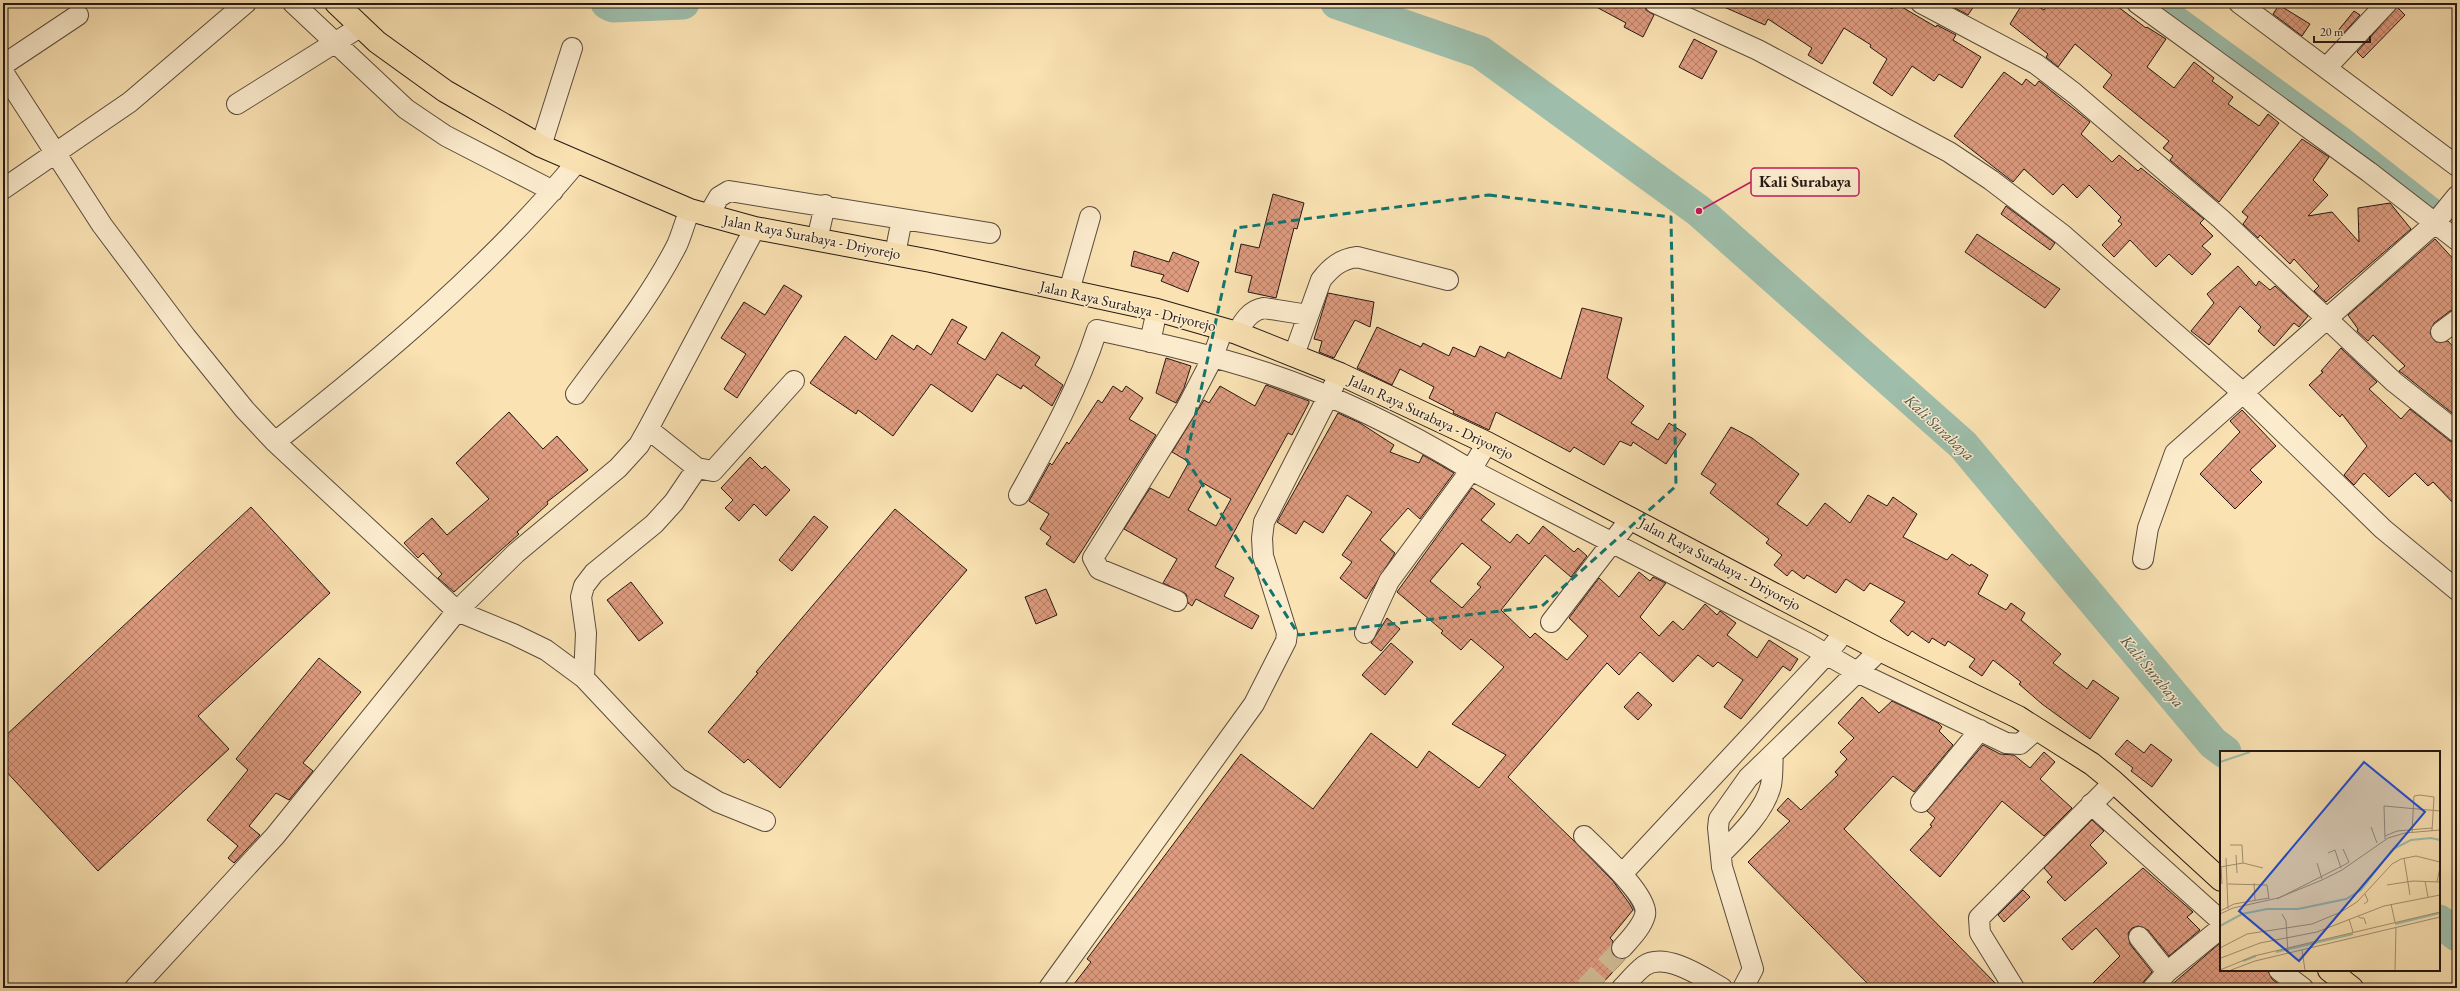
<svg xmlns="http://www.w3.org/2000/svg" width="2460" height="991" viewBox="0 0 2460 991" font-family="'EB Garamond',serif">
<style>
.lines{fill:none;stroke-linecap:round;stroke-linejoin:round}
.canal{stroke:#9ebeab;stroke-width:19}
.river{stroke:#9ebeab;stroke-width:33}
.building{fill:url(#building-cross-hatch);stroke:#251914;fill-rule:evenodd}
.minor-tunnel{stroke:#cfba93;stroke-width:20;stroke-dasharray:20 10;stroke-linecap:butt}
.minor-casing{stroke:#5a4b3c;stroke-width:22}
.major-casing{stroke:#251914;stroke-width:24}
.minor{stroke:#fcecce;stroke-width:20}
.major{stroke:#fae2b3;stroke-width:22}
.marked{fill:none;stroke:#0f766e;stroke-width:3;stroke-dasharray:8 5;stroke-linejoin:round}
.labels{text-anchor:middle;stroke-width:3;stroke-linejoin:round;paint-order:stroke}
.street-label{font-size:15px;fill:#251914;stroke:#fcecce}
.water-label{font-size:16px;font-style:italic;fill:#4f5349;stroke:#fcecce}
.inset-river{fill:none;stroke:#9ebeab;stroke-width:2}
.inset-road{fill:none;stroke:#a59273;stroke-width:1}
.view{fill:#1d4ed8;fill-opacity:0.15;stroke:#1d4ed8;stroke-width:2}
.inset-edge{fill:none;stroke:#251914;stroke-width:2}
.leader{fill:none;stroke:#c2185b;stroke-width:1.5}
.callout-dot{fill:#c2185b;stroke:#fcecce;stroke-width:1.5}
.callout{fill:#fcecce;stroke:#c2185b;stroke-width:1.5}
.callout-label{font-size:16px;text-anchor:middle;font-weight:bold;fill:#251914}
</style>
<defs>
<pattern id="building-cross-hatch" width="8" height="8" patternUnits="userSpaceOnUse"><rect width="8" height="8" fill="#de9b7f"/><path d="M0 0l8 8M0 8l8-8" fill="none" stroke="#b47e67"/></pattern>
</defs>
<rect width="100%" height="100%" fill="#fae2b3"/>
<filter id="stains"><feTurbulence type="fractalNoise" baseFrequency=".005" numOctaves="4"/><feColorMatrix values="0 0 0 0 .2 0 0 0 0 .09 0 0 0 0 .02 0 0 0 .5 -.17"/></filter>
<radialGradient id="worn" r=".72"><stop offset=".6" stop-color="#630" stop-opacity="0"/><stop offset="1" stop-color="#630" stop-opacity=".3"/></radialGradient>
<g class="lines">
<path class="canal" d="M 2161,3 L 2344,137 L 2457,226"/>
<path class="river" d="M 607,3 L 613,6 L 683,3
M 1337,3 L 1480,52 L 1699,211 L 1963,445 L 2213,743 L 2225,752
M 2439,921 L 2457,935"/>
</g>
<path class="building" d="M 1589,3 L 1644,3 L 1646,10 L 1654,15 L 1643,37 L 1624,27 L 1626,23 Z
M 1715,3 L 1882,3 L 1892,9 L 1895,3 L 1936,27 L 1937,25 L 1956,35 L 1953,40 L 1981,57 L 1962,88 L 1939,74 L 1934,81 L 1912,66 L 1892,96 L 1873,83 L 1887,59 L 1870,47 L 1871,45 L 1844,28 L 1822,64 L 1808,55 L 1812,48 L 1768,19 L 1765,25 Z
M 1950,3 L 1976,3 L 1968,15 L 1949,5 Z
M 2023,3 L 2033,3 L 2044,10 L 2049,3 L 2113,3 L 2146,28 L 2147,27 L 2166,39 L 2147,67 L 2174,88 L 2194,62 L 2214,78 L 2212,81 L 2233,97 L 2228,104 L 2259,126 L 2268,114 L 2279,123 L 2219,202 L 2170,160 L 2173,156 L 2163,148 L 2169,141 L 2103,87 L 2112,75 L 2075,44 L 2058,67 L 2046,57 L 2048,54 L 2010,24 Z
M 2279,5 L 2310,24 L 2302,36 L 2273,14 Z
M 2397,7 L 2405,15 L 2363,58 L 2357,52 Z
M 2354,11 L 2360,15 L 2341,36 L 2337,32 Z
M 1694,39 L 1717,51 L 1702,79 L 1679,67 Z
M 2004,72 L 2022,85 L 2026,79 L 2035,86 L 2039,81 L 2090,122 L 2081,134 L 2112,162 L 2119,155 L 2138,171 L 2141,168 L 2204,219 L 2200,223 L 2213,236 L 2202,246 L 2211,254 L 2192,275 L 2169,254 L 2156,267 L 2130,240 L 2114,257 L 2102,245 L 2122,224 L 2118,221 L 2121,217 L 2089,185 L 2077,198 L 2063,184 L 2053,195 L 2024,169 L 2013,182 L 1954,136 Z
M 2302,139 L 2329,157 L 2313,180 L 2328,195 L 2308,216 L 2332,212 L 2359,242 L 2358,208 L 2390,203 L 2411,229 L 2326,302 L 2314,291 L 2319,286 L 2294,259 L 2290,264 L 2260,235 L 2258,238 L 2243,224 L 2248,217 L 2242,212 Z
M 1273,194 L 1304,203 L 1297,229 L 1294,228 L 1276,298 L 1248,292 L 1252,276 L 1235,272 L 1241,244 L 1259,248 Z
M 2006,206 L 2055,243 L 2050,250 L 2001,214 Z
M 1977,234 L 2060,289 L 2045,308 L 1965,252 Z
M 2435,239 L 2457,263 L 2457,309 L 2450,311 L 2434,323 L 2430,333 L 2436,342 L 2448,341 L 2457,351 L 2457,417 L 2402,373 L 2399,371 L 2405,366 L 2373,335 L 2368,341 L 2357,331 L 2358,329 L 2348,315 Z
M 1134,251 L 1169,262 L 1173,252 L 1199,262 L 1188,292 L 1161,281 L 1164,275 L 1131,266 Z
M 2238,266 L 2256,286 L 2259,281 L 2270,290 L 2275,286 L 2308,316 L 2299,327 L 2294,323 L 2274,346 L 2258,331 L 2261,327 L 2240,306 L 2209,345 L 2191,331 L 2214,303 L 2207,294 Z
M 784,285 L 802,296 L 737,398 L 724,389 L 746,354 L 721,338 L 744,302 L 765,315 Z
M 1328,293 L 1374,302 L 1370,327 L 1355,320 L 1334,358 L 1319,352 L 1322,341 L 1314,339 Z
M 1582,308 L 1622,318 L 1607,378 L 1644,406 L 1631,423 L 1658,440 L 1669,423 L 1686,434 L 1666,464 L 1633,442 L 1631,446 L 1620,441 L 1604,465 L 1574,447 L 1570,452 L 1496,412 L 1489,430 L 1453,413 L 1454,411 L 1429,398 L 1434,387 L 1400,369 L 1392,385 L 1357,368 L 1377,327 L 1421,347 L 1423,343 L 1449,356 L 1453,347 L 1475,357 L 1480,346 L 1505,358 L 1508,352 L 1561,379 Z
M 952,319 L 967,327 L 957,343 L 985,360 L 1002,332 L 1040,357 L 1035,365 L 1063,385 L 1052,406 L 1023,385 L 1021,389 L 997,374 L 972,412 L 931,384 L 893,436 L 858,410 L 856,414 L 810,383 L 845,336 L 876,360 L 892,335 L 914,350 L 917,345 L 931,355 Z
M 2341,348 L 2377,382 L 2369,389 L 2401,419 L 2410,409 L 2450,441 L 2457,443 L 2457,507 L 2433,482 L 2428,486 L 2415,473 L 2389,497 L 2364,473 L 2354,485 L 2344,475 L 2367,446 L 2342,414 L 2340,417 L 2309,385 L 2323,372 L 2321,371 Z
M 1166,358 L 1191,366 L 1184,388 L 1176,403 L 1156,393 Z
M 1266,385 L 1309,401 L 1309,403 L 1292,435 L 1288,433 L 1215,567 L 1234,578 L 1224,596 L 1259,616 L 1252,629 L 1196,599 L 1192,606 L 1188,603 L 1186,594 L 1163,583 L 1177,559 L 1124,529 L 1150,488 L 1169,498 L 1189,462 L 1172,452 L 1204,400 L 1209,403 L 1220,386 L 1255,406 ZM 1203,483 L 1231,499 L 1216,526 L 1188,510 Z
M 1113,386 L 1122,392 L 1126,386 L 1143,398 L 1129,419 L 1156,435 L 1074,563 L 1046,544 L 1051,537 L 1040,529 L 1049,514 L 1029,501 L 1050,463 L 1052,465 L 1067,442 L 1069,444 L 1098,400 L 1102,403 Z
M 2242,410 L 2276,446 L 2250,470 L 2262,482 L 2235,509 L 2200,474 L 2240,432 L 2230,421 Z
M 509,412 L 543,449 L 557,436 L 588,470 L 547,502 L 548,504 L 517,532 L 519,534 L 454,592 L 438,578 L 442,574 L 423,553 L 418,558 L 404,543 L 432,518 L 447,535 L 489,499 L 456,463 Z
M 1338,413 L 1360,423 L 1394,445 L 1390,452 L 1419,463 L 1423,455 L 1454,473 L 1420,519 L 1408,508 L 1380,540 L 1395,553 L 1366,599 L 1340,578 L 1352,562 L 1342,555 L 1372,512 L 1347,495 L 1323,533 L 1304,521 L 1296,534 L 1277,522 Z
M 1731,427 L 1752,438 L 1799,474 L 1777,504 L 1807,526 L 1825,503 L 1850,523 L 1868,495 L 1887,506 L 1893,497 L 1917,514 L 1903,537 L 1947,560 L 1952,554 L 1970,566 L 1971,564 L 1988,575 L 1978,594 L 2006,610 L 2011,603 L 2025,613 L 2021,620 L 2061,654 L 2053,663 L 2087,689 L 2093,680 L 2119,698 L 2090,739 L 2042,704 L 2019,684 L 2021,682 L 1993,660 L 1982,676 L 1969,667 L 1975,659 L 1948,641 L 1945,646 L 1932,638 L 1929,643 L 1912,631 L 1908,636 L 1890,621 L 1905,602 L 1870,583 L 1864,591 L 1846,579 L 1836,593 L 1807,575 L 1804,579 L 1792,570 L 1787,576 L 1774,565 L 1782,555 L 1766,543 L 1769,539 L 1710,493 L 1716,484 L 1701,474 Z
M 750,457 L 762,469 L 765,466 L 790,490 L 766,516 L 754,504 L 739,521 L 725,508 L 733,500 L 721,488 Z
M 1472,488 L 1495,504 L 1481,520 L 1510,543 L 1517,534 L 1529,544 L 1543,526 L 1574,552 L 1578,548 L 1587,556 L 1571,577 L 1545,555 L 1501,610 L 1530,638 L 1535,633 L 1567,660 L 1588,636 L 1569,618 L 1599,578 L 1619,597 L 1639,572 L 1650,581 L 1653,577 L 1666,583 L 1640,617 L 1659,636 L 1673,621 L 1683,630 L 1705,604 L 1717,615 L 1720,611 L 1736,623 L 1727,635 L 1757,658 L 1769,640 L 1798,659 L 1790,671 L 1783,666 L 1741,719 L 1724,707 L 1743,680 L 1718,662 L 1713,667 L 1698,655 L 1673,682 L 1640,652 L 1619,675 L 1607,663 L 1508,777 L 1573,840 L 1613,881 L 1629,903 L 1633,910 L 1610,938 L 1613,941 L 1611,951 L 1614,956 L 1620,959 L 1626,958 L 1598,988 L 1071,988 L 1091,962 L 1087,959 L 1241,754 L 1313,809 L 1371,733 L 1417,768 L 1429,751 L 1479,788 L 1506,755 L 1452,724 L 1504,667 L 1471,639 L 1461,650 L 1441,633 L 1443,631 L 1397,592 ZM 1462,543 L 1491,567 L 1477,584 L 1481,587 L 1462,608 L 1430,581 Z
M 251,507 L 330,593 L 198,716 L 229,749 L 98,871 L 3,768 L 3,738 Z
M 895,509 L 967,570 L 780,788 L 748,759 L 744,763 L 708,732 L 758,673 L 756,672 Z
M 814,516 L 828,527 L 792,571 L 779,560 Z
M 631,582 L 663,623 L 639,641 L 607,600 Z
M 1046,589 L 1057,615 L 1036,624 L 1025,597 Z
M 1387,618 L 1400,629 L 1381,651 L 1371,643 Z
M 1391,643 L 1413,662 L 1385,695 L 1362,675 Z
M 319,658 L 361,692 L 303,763 L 313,771 L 289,800 L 276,793 L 249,826 L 260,835 L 234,863 L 228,858 L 238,846 L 207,820 L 248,770 L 236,759 Z
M 1638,692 L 1652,705 L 1638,720 L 1624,707 Z
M 1862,697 L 1879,713 L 1892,701 L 1938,723 L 1942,727 L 1939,731 L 1953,745 L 1914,792 L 1893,776 L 1844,829 L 2000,988 L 1872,988 L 1748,862 L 1790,821 L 1777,810 L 1788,798 L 1801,810 L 1838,775 L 1835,772 L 1847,759 L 1840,752 L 1854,738 L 1838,723 Z
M 2127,740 L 2144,753 L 2151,744 L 2172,760 L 2152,787 L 2131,771 L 2133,768 L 2115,754 Z
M 1983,745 L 2000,754 L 2014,755 L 2030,768 L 2044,752 L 2055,762 L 2040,779 L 2072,808 L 2044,836 L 2002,801 L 1940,877 L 1910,850 L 1932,826 L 1930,825 L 1935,818 L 1927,811 Z
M 2092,820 L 2104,831 L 2090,845 L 2107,863 L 2065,901 L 2047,882 L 2052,877 L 2044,868 Z
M 2143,868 L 2193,912 L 2187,917 L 2200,930 L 2169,956 L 2148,930 L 2138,926 L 2132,928 L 2128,933 L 2130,944 L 2152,972 L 2144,981 L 2142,988 L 2088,988 L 2120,956 L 2096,928 L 2072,950 L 2062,939 Z
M 2023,890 L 2030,897 L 2004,922 L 1998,915 Z
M 2220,943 L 2221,970 L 2268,970 L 2272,979 L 2283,988 L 2168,988 Z"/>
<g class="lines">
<path class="minor-tunnel" d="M 1585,988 L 1622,948"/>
<g class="minor-casing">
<path id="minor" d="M 293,3 L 406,109 L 446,136 L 553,191
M 1655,3 L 1758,50 L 1949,152 L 1991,180 L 2063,235 L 2242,392 L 2383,529 L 2457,590
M 1921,3 L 2036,64 L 2074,93 L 2221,219 L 2394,382 L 2457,432
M 2137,3 L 2369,172 L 2457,240
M 2239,3 L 2457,166
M 3,65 L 78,15
M 2327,67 L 2387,3
M 3,72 L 102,225 L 186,337 L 245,410 L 275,442 L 457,611 L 513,634 L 546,650 L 584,678 L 678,778 L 718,802 L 765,821
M 237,104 L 360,27
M 541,146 L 572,48
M 3,189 L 130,102 L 246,3
M 708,216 L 719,197 L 729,191 L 990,233
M 817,240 L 825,205
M 895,254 L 902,219
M 1069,291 L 1090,217
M 2441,332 L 2457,320
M 1237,333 C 1243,322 1250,310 1264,308 L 1308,315
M 1150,342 L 1157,310
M 1294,355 L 1321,280 C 1331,267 1341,259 1357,257 L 1448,280
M 576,394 C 611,346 650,298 677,245 C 682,234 685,221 690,210
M 648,429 L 697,468 L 713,471 L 794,381
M 275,442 C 383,357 489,268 577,162
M 1019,495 C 1049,441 1078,389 1097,330 C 1153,342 1212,355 1267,373 C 1339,397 1407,431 1471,470 L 1807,643 L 1857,672 L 2006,743 L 2020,744 L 2037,729
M 2143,559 L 2148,528 L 2175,453 L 2435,223 L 2457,196
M 1177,601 L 1099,569 L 1093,558 L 1186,409 L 1212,359 L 1223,329
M 1551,622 L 1631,518
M 1365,633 L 1389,581 L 1471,470 L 1487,443
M 584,678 L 586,633 L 581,597 L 584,586 L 594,573 L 654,524 L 674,502 L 697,468
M 1921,802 L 1980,730
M 2091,804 L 2221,921
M 1584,836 C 1597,849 1650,897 1645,915 C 1642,927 1630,939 1622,948
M 1721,854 C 1739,836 1765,811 1771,785 C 1773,775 1772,764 1773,754
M 1622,874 L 1826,655 L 1845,631
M 2139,937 L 2167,972
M 2279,970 L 2303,988
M 135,988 L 275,836 L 457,611 L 516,553 L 618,468 L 639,445 L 648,429 L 755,228
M 1049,988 L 1254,704 L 1286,641 L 1287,633 L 1263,556 L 1262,538 L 1264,522 L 1334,385
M 1622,988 C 1629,981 1636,972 1644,966 C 1665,951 1704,978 1722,988
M 1743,988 L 1753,969 L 1722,867 L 1718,828 L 1719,819 L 1748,778 L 1880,650
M 2014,988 L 1980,933 L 1979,918 L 2114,782
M 2153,988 L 2167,972 L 2221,928"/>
</g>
<g class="major-casing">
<path id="major" d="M 336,3 L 377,42 L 445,91 L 541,146 L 690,210 L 755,228 L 931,261 L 1157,310 L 1237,333 L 1340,374 L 1487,443 L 1880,650 L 2018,717 L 2092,764 L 2114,782 L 2221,880
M 2329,970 L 2352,988"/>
</g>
<use href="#minor" class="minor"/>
<use href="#major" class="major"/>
</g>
<path class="marked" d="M 1489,195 L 1671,217 L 1676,486 L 1542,606 L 1299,635 L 1186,459 L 1236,228 Z"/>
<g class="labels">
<g class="street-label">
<text transform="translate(812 237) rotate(11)" y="5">Jalan Raya Surabaya - Driyorejo</text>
<text transform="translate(1128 306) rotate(13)" y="5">Jalan Raya Surabaya - Driyorejo</text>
<text transform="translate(1431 417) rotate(25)" y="5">Jalan Raya Surabaya - Driyorejo</text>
<text transform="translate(1720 564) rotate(28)" y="5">Jalan Raya Surabaya - Driyorejo</text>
</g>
<g class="water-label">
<text transform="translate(1940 427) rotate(43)" y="6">Kali Surabaya</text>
<text transform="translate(2153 671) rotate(50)" y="6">Kali Surabaya</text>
</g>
</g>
<g transform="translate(2220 751)">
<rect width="220" height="220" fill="#fae2b3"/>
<path class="inset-river" d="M 0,11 L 30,1M 175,173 L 220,162M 0,175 L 22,163 L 47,158 L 78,158 L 126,148 L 141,139 L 173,98 L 191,89 L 211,87 L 220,89M 56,201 L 133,183M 23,210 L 36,205"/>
<path class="inset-road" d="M 151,76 L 157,92M 192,81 L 194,45 L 200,44 L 214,46 L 212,80M 165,85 L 177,80 L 212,77M 165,88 L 164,55 L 220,60M 10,94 L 22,94 L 23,112M 108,102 L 115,99 L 121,117M 16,104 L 17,122M 6,107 L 8,158M 184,107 L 190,144M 97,112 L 102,128M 0,116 L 23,112 L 43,117M 1,116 L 2,133M 205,130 L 208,146M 217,131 L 220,116M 34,132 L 35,149M 8,133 L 47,134 L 49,148M 167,134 L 193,130 L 220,131M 57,148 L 126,113 L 129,111 L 123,98M 144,153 L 148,150 L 145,143M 171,153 L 175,171M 0,160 L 14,153 L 49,147M 0,163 L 13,157 L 58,147 L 102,129 L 122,119 L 168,87 L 185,82 L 220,79M 62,163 L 66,170 L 68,202M 138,165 L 140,167 L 144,167 L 146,173M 129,168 L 133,181M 0,197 L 27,183 L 92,173 L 121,161 L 137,151 L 172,113 L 181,108 L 196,105 L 220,111M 82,199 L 85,219M 1,207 L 40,192 L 97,181 L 164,155 L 220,144M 0,219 L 34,205 L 220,161M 11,219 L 35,210 L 220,166M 175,219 L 176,176"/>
<path class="view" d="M 144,11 L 205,61 L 79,210 L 19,160 Z"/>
<rect width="220" height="220" class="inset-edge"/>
</g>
<path class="leader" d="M1699 211L1751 182"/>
<circle class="callout-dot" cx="1699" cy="211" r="4"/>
<rect class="callout" x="1751" y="168" width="108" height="28" rx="4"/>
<g class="callout-label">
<text x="1805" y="187">Kali Surabaya</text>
</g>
<rect width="2460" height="991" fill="none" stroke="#fae2b3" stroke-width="16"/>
<rect x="4" y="4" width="2452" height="983" fill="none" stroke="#251914" stroke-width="2"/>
<rect x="8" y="8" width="2444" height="975" fill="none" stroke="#251914"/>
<path d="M2314 36v6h56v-6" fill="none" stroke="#251914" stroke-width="2"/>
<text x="2320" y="36" font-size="12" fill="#251914" stroke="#fcecce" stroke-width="3" paint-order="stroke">20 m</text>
<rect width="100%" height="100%" filter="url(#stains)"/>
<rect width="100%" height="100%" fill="url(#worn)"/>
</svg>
